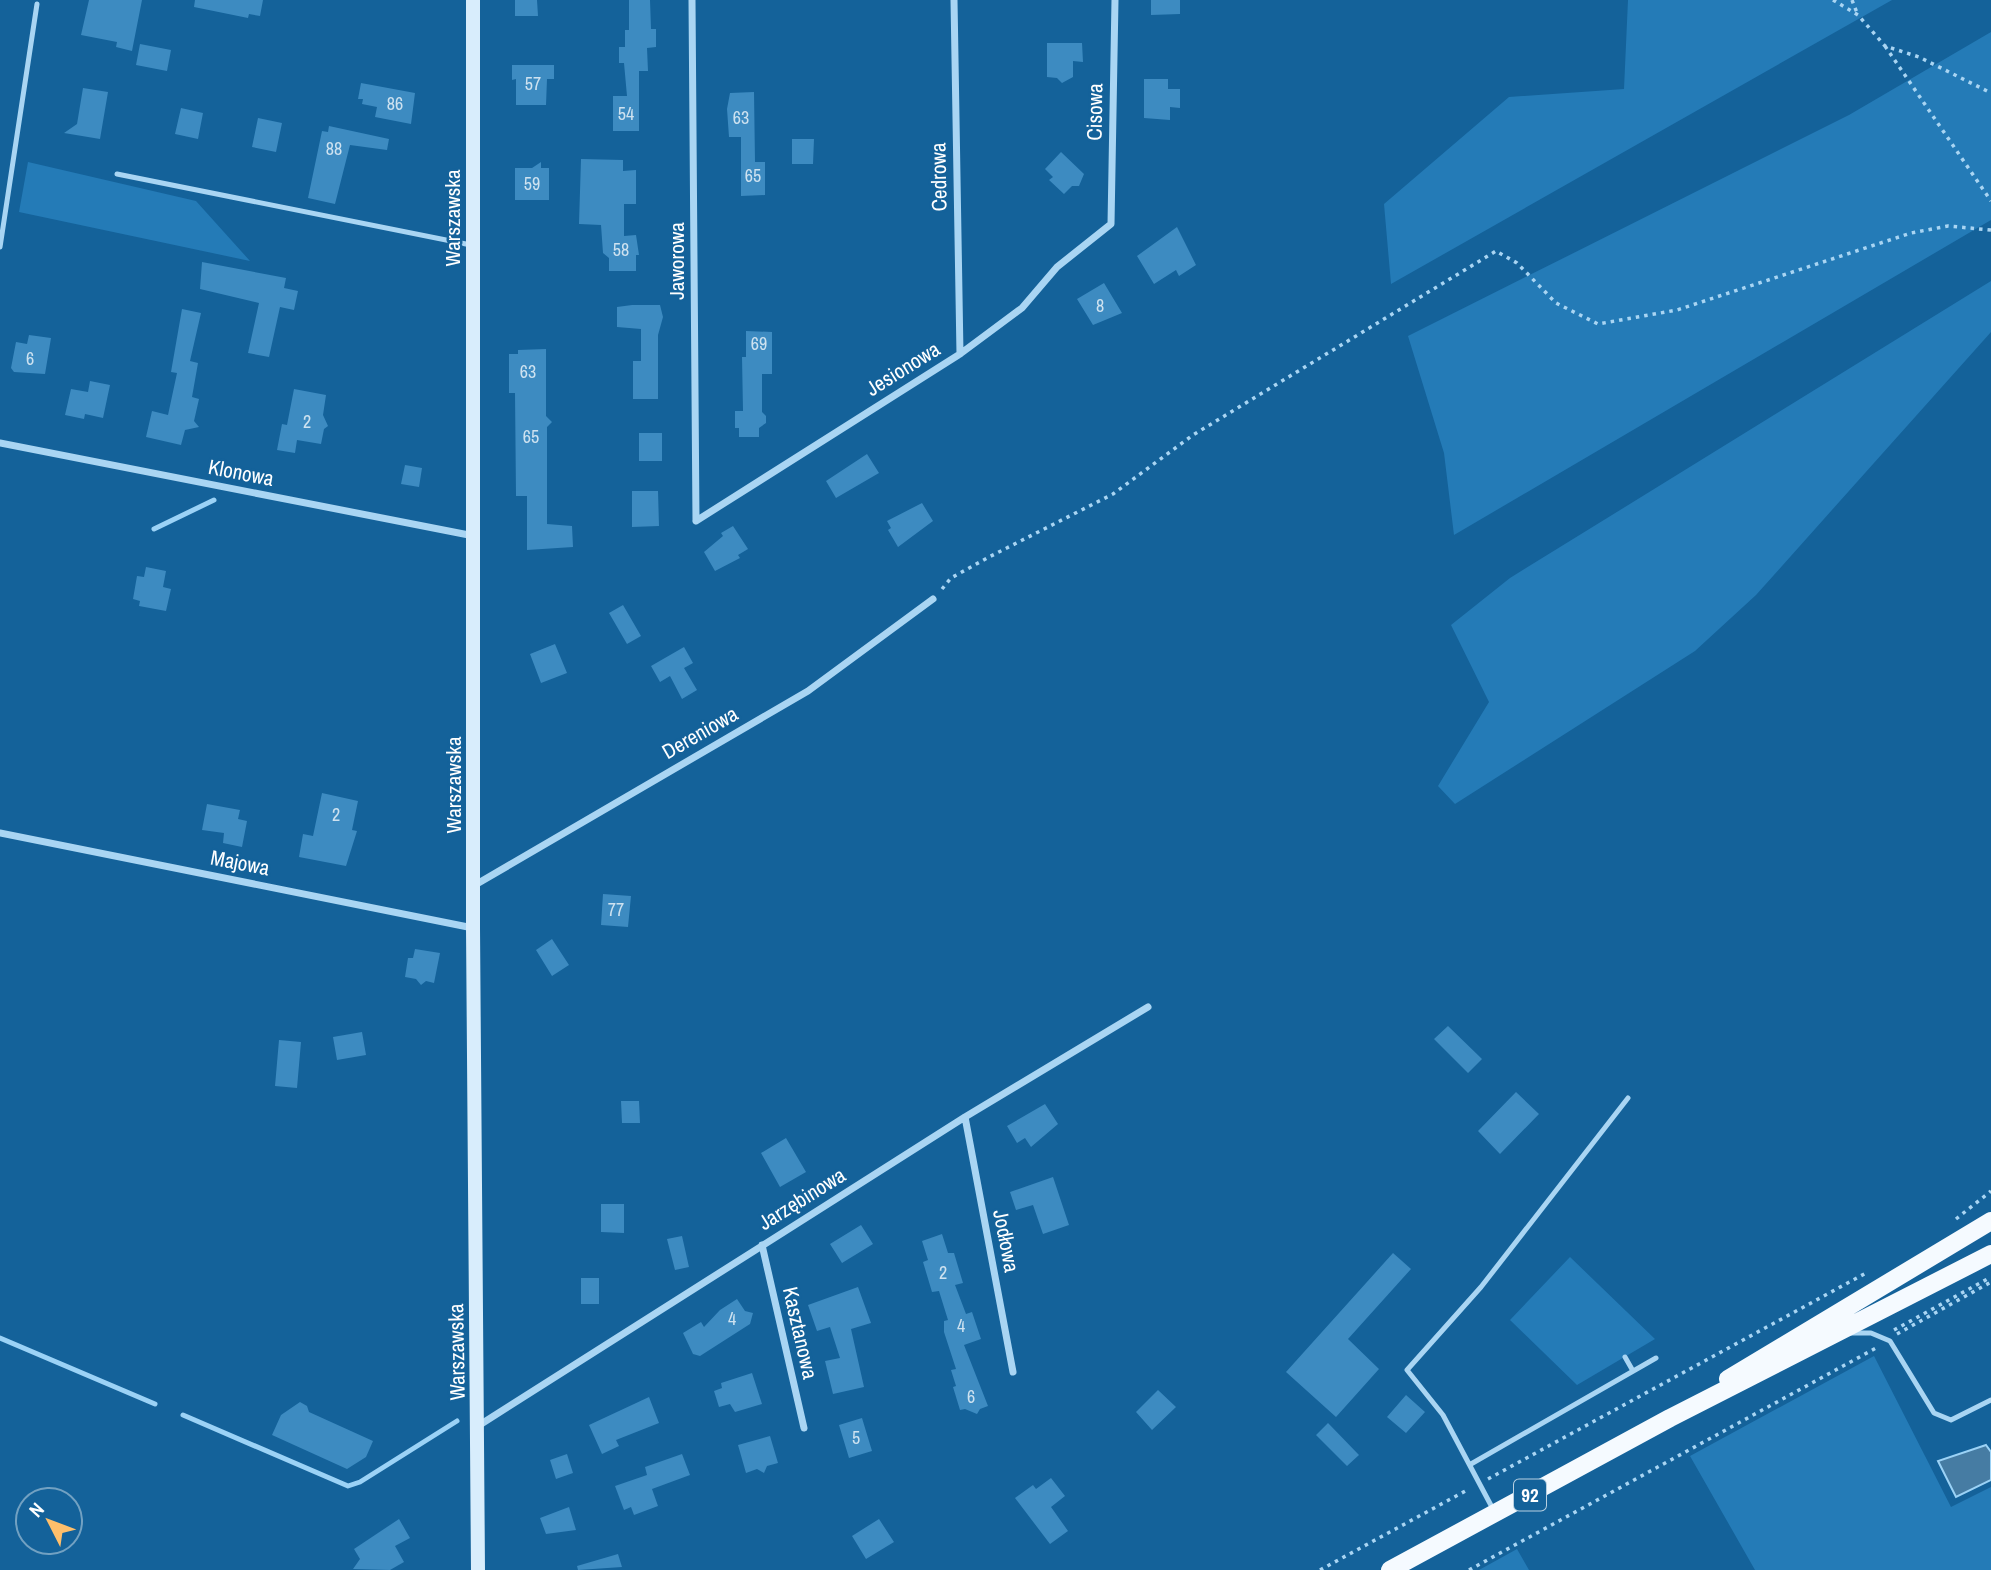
<svg xmlns="http://www.w3.org/2000/svg" width="1991" height="1570" viewBox="0 0 1991 1570" font-family="'Archivo Narrow',sans-serif">
<style>
.green{fill:#247bb7}
.water{fill:#467ca3;stroke:#9bd2f6;stroke-width:2}
.lines{fill:none;stroke-linecap:round;stroke-linejoin:round}
.stream{stroke:#9bd2f6;stroke-width:5}
.building{fill:#3d8bc1}
.path{stroke:#a9d5f3;stroke-width:3.5;stroke-dasharray:3.5 5;stroke-linecap:butt}
.lane{stroke:#a9d5f3;stroke-width:5}
.street{stroke:#a9d5f3;stroke-width:7}
.secondary{stroke:#d8edfc;stroke-width:14}
.primary{stroke:#f5faff;stroke-width:18}
.labels{text-anchor:middle;stroke-width:5;stroke-linejoin:round;paint-order:stroke}
.number-label{font-size:18px;fill:#cee2f0}
.shield{fill:#14629a;stroke:#b8d0e1;stroke-width:2}
.shield-label{font-size:19px;font-weight:bold;fill:#fff}
.street-label{font-size:21px;fill:#fff;stroke:#14629a}
</style>
<rect width="100%" height="100%" fill="#14629a"/>
<path class="green" d="M 1628,0 L 1892,0 L 1391,284 L 1384,204 L 1509,97 L 1624,89 Z
M 1991,32 L 1991,220 L 1454,535 L 1444,453 L 1408,336 L 1849,115 Z
M 28,162 L 196,201 L 250,261 L 19,212 Z
M 1991,281 L 1991,332 L 1756,595 L 1695,651 L 1455,804 L 1438,786 L 1489,702 L 1451,625 L 1510,578 Z
M 1570,1257 L 1655,1339 L 1577,1385 L 1510,1320 Z
M 1874,1356 L 1951,1507 L 1991,1487 L 1991,1570 L 1755,1570 L 1690,1456 Z
M 1517,1549 L 1529,1570 L 1479,1570 Z"/>
<path class="water" d="M 1986,1445 L 1991,1452 L 1991,1480 L 1956,1497 L 1938,1461 Z"/>
<g class="lines">
<path class="stream" d="M 154,529 L 214,500
M 0,1338 L 155,1404
M 183,1415 L 348,1486 L 360,1482 L 457,1421"/>
</g>
<path class="building" d="M 89,0 L 142,0 L 132,51 L 116,47 L 117,42 L 81,35 Z
M 195,0 L 263,0 L 260,16 L 249,14 L 248,18 L 194,7 Z
M 515,0 L 537,0 L 538,16 L 515,16 Z
M 629,0 L 650,0 L 651,29 L 656,29 L 656,47 L 647,48 L 648,71 L 639,71 L 639,131 L 613,131 L 613,96 L 627,96 L 624,63 L 619,63 L 619,47 L 625,47 L 625,30 L 629,30 Z
M 1151,0 L 1180,0 L 1180,14 L 1151,15 Z
M 1047,43 L 1082,43 L 1083,62 L 1073,61 L 1073,77 L 1062,83 L 1057,78 L 1047,77 Z
M 140,44 L 171,50 L 167,71 L 136,65 Z
M 512,65 L 554,65 L 554,79 L 547,79 L 546,105 L 516,105 L 516,79 L 512,80 Z
M 1144,79 L 1168,79 L 1168,89 L 1180,89 L 1180,108 L 1170,107 L 1170,120 L 1144,118 Z
M 361,83 L 415,93 L 411,124 L 375,117 L 377,107 L 362,104 L 363,99 L 358,99 Z
M 83,88 L 108,92 L 100,139 L 64,133 L 77,124 Z
M 754,92 L 755,162 L 765,162 L 765,195 L 741,196 L 741,137 L 729,137 L 727,109 L 730,93 Z
M 181,108 L 203,113 L 198,139 L 175,134 Z
M 258,118 L 282,123 L 276,152 L 252,147 Z
M 329,126 L 389,139 L 387,150 L 350,145 L 335,204 L 308,198 L 322,131 L 328,132 Z
M 792,139 L 814,139 L 813,164 L 792,164 Z
M 1061,152 L 1084,174 L 1079,186 L 1072,186 L 1064,194 L 1049,180 L 1053,177 L 1045,169 Z
M 581,159 L 623,160 L 623,171 L 636,170 L 636,204 L 624,204 L 624,236 L 636,235 L 639,255 L 636,255 L 636,271 L 609,271 L 609,258 L 603,253 L 601,225 L 579,224 Z
M 541,162 L 541,168 L 549,168 L 549,200 L 515,200 L 515,168 L 532,168 Z
M 1177,227 L 1196,265 L 1179,276 L 1176,270 L 1154,284 L 1137,256 Z
M 202,262 L 286,278 L 284,288 L 298,291 L 294,310 L 280,307 L 269,357 L 248,353 L 259,303 L 200,289 Z
M 1104,283 L 1122,313 L 1093,325 L 1077,299 Z
M 632,305 L 660,305 L 663,317 L 658,335 L 658,399 L 633,399 L 633,361 L 641,361 L 641,329 L 617,327 L 617,307 Z
M 182,309 L 201,313 L 190,361 L 198,363 L 192,397 L 199,399 L 194,421 L 199,427 L 185,430 L 181,445 L 146,437 L 152,411 L 168,415 L 177,373 L 171,372 Z
M 746,331 L 772,332 L 772,374 L 762,374 L 762,412 L 766,416 L 766,423 L 759,428 L 759,437 L 739,437 L 739,428 L 735,428 L 735,411 L 743,411 L 742,357 L 746,357 Z
M 29,335 L 51,338 L 45,374 L 14,372 L 11,368 L 16,342 L 27,344 Z
M 546,349 L 546,416 L 552,422 L 547,427 L 547,524 L 572,526 L 573,547 L 527,550 L 527,496 L 516,496 L 515,393 L 509,393 L 509,354 L 518,354 L 518,350 Z
M 90,381 L 110,385 L 103,418 L 85,414 L 84,419 L 65,415 L 71,389 L 88,392 Z
M 294,389 L 326,395 L 323,415 L 328,426 L 324,429 L 321,444 L 297,440 L 295,453 L 277,450 L 282,424 L 287,425 Z
M 639,433 L 662,433 L 662,461 L 639,461 Z
M 867,454 L 879,473 L 836,498 L 826,481 Z
M 405,465 L 422,468 L 419,487 L 401,484 Z
M 632,491 L 658,491 L 659,526 L 632,527 Z
M 922,503 L 933,521 L 898,547 L 888,530 L 891,528 L 887,521 Z
M 733,526 L 748,549 L 738,555 L 740,558 L 715,571 L 704,552 L 723,536 L 721,533 Z
M 146,567 L 166,571 L 163,587 L 171,589 L 166,611 L 139,606 L 140,601 L 133,599 L 137,576 L 144,577 Z
M 623,605 L 641,636 L 627,644 L 609,613 Z
M 555,644 L 567,673 L 541,683 L 530,654 Z
M 684,647 L 693,663 L 684,668 L 697,690 L 682,699 L 670,676 L 660,682 L 651,666 Z
M 322,793 L 358,801 L 352,830 L 357,831 L 346,866 L 299,857 L 303,834 L 313,836 Z
M 207,804 L 240,810 L 238,819 L 247,821 L 242,847 L 223,843 L 224,833 L 202,830 Z
M 603,894 L 631,896 L 628,927 L 601,925 Z
M 552,939 L 569,965 L 552,976 L 536,950 Z
M 415,949 L 440,953 L 434,983 L 426,981 L 421,985 L 416,979 L 405,977 L 408,958 L 413,958 Z
M 1448,1026 L 1482,1059 L 1468,1073 L 1434,1039 Z
M 362,1032 L 366,1055 L 337,1060 L 333,1037 Z
M 279,1040 L 301,1042 L 297,1088 L 275,1086 Z
M 1516,1092 L 1539,1114 L 1500,1154 L 1478,1131 Z
M 621,1101 L 639,1101 L 640,1123 L 622,1123 Z
M 1045,1104 L 1058,1124 L 1031,1147 L 1025,1138 L 1017,1143 L 1007,1126 Z
M 786,1138 L 806,1172 L 780,1187 L 761,1153 Z
M 1053,1177 L 1069,1225 L 1043,1234 L 1033,1205 L 1016,1210 L 1010,1192 Z
M 601,1204 L 624,1204 L 624,1233 L 601,1232 Z
M 861,1225 L 873,1244 L 842,1263 L 830,1244 Z
M 942,1234 L 948,1253 L 954,1253 L 963,1283 L 955,1285 L 966,1314 L 972,1312 L 981,1339 L 964,1345 L 988,1406 L 980,1409 L 977,1414 L 965,1409 L 960,1410 L 953,1387 L 956,1386 L 951,1370 L 956,1369 L 944,1332 L 944,1321 L 948,1320 L 939,1291 L 932,1292 L 923,1262 L 928,1260 L 922,1241 Z
M 682,1236 L 689,1267 L 675,1270 L 667,1239 Z
M 1393,1253 L 1411,1269 L 1348,1339 L 1379,1369 L 1336,1417 L 1286,1372 Z
M 581,1278 L 599,1278 L 599,1304 L 581,1304 Z
M 858,1287 L 871,1323 L 851,1329 L 864,1387 L 833,1394 L 825,1361 L 840,1358 L 830,1327 L 817,1331 L 808,1305 Z
M 737,1299 L 745,1311 L 753,1313 L 750,1324 L 700,1356 L 693,1354 L 683,1333 L 701,1322 L 704,1327 L 720,1310 Z
M 752,1373 L 762,1404 L 735,1412 L 730,1404 L 719,1407 L 714,1391 L 722,1388 L 721,1383 Z
M 1158,1390 L 1176,1407 L 1152,1430 L 1136,1412 Z
M 1406,1395 L 1425,1412 L 1406,1433 L 1387,1417 Z
M 649,1397 L 659,1423 L 616,1440 L 619,1446 L 602,1454 L 589,1425 Z
M 300,1402 L 307,1406 L 309,1412 L 373,1441 L 366,1457 L 347,1469 L 272,1435 L 281,1415 Z
M 862,1418 L 872,1451 L 849,1458 L 839,1425 Z
M 1328,1423 L 1359,1455 L 1347,1466 L 1316,1435 Z
M 770,1436 L 778,1463 L 767,1466 L 764,1473 L 757,1469 L 746,1473 L 738,1445 Z
M 567,1454 L 573,1473 L 556,1479 L 550,1460 Z
M 682,1454 L 690,1475 L 652,1489 L 658,1506 L 634,1515 L 631,1507 L 624,1510 L 615,1486 L 647,1475 L 645,1467 Z
M 1051,1478 L 1065,1496 L 1051,1507 L 1068,1531 L 1050,1544 L 1015,1498 L 1033,1485 L 1036,1489 Z
M 569,1507 L 576,1530 L 546,1534 L 540,1518 Z
M 399,1519 L 410,1538 L 395,1546 L 404,1562 L 390,1570 L 353,1569 L 360,1559 L 354,1549 Z
M 879,1519 L 894,1542 L 866,1559 L 852,1536 Z
M 618,1554 L 622,1567 L 578,1570 L 577,1566 Z"/>
<g class="lines">
<path class="path" d="M 1833,0 L 1858,15 L 1885,46 L 1919,57 L 1991,93
M 1852,0 L 1857,13
M 1885,46 L 1991,201
M 942,589 L 951,578 L 989,557 L 1113,494 L 1193,435 L 1496,251 L 1517,263 L 1556,303 L 1598,324 L 1677,310 L 1911,233 L 1948,226 L 1991,230
M 1956,1219 L 1991,1191
M 1894,1330 L 1991,1277
M 1897,1334 L 1991,1282
M 1488,1479 L 1866,1273
M 1320,1570 L 1469,1489
M 1469,1570 L 1876,1348"/>
<path class="lane" d="M 117,174 L 471,245
M 0,247 L 37,4
M 1850,1333 L 1871,1333 L 1890,1341 L 1934,1413 L 1951,1420 L 1991,1400
M 1625,1357 L 1633,1371
M 1471,1464 L 1656,1358
M 1494,1511 L 1443,1415 L 1407,1370 L 1481,1287 L 1628,1098"/>
<path class="street" d="M 692,0 L 696,521
M 954,0 L 960,354
M 0,443 L 474,536
M 696,521 L 960,354 L 1022,308 L 1057,267 L 1111,224 L 1115,0
M 0,833 L 473,928
M 475,885 L 808,691 L 933,599
M 965,1117 L 1013,1372
M 762,1245 L 804,1428
M 478,1426 L 965,1117 L 1148,1007"/>
<path class="secondary" d="M 473,0 L 473,928 L 478,1570"/>
<path class="primary" d="M 1728,1379 L 1991,1221
M 1390,1570 L 1670,1418 L 1991,1254"/>
</g>
<g class="labels">
<g class="number-label">
<text x="533" y="90">57</text>
<text x="395" y="110">86</text>
<text x="626" y="120">54</text>
<text x="741" y="124">63</text>
<text x="334" y="155">88</text>
<text x="753" y="182">65</text>
<text x="532" y="190">59</text>
<text x="621" y="256">58</text>
<text x="1100" y="312">8</text>
<text x="759" y="350">69</text>
<text x="30" y="365">6</text>
<text x="528" y="378">63</text>
<text x="307" y="428">2</text>
<text x="531" y="443">65</text>
<text x="336" y="821">2</text>
<text x="616" y="916">77</text>
<text x="943" y="1279">2</text>
<text x="732" y="1325">4</text>
<text x="961" y="1332">4</text>
<text x="971" y="1403">6</text>
<text x="856" y="1444">5</text>
</g>
<rect class="shield" x="1514" y="1479.5" width="32" height="31" rx="5"/>
<g class="shield-label">
<text x="1530" y="1502">92</text>
</g>
<g class="street-label">
<text transform="translate(1095 112) rotate(-89)" y="7">Cisowa</text>
<text transform="translate(939 177) rotate(-91)" y="7">Cedrowa</text>
<text transform="translate(453 218) rotate(-90)" y="7">Warszawska</text>
<text transform="translate(677 261) rotate(-90)" y="7">Jaworowa</text>
<text transform="translate(903 369) rotate(-32)" y="7">Jesionowa</text>
<text transform="translate(241 473) rotate(11)" y="7">Klonowa</text>
<text transform="translate(700 733) rotate(-30)" y="7">Dereniowa</text>
<text transform="translate(454 785) rotate(-90)" y="7">Warszawska</text>
<text transform="translate(240 863) rotate(11)" y="7">Majowa</text>
<text transform="translate(802 1199) rotate(-32)" y="7">Jarzębinowa</text>
<text transform="translate(1006 1241) rotate(79)" y="7">Jodłowa</text>
<text transform="translate(800 1333) rotate(77)" y="7">Kasztanowa</text>
<text transform="translate(457 1352) rotate(-91)" y="7">Warszawska</text>
</g>
</g>
<g transform="translate(49 1521) rotate(312)"><circle r="33" fill="#14629a" stroke="#72a1c2" stroke-width="2"/>
<path d="M0-5L12 26L0 18L-12 26Z" fill="#ffbf6b"/>
<text y="-10" font-size="19" font-weight="bold" text-anchor="middle" fill="#ffffff">N</text>
</g>
</svg>
